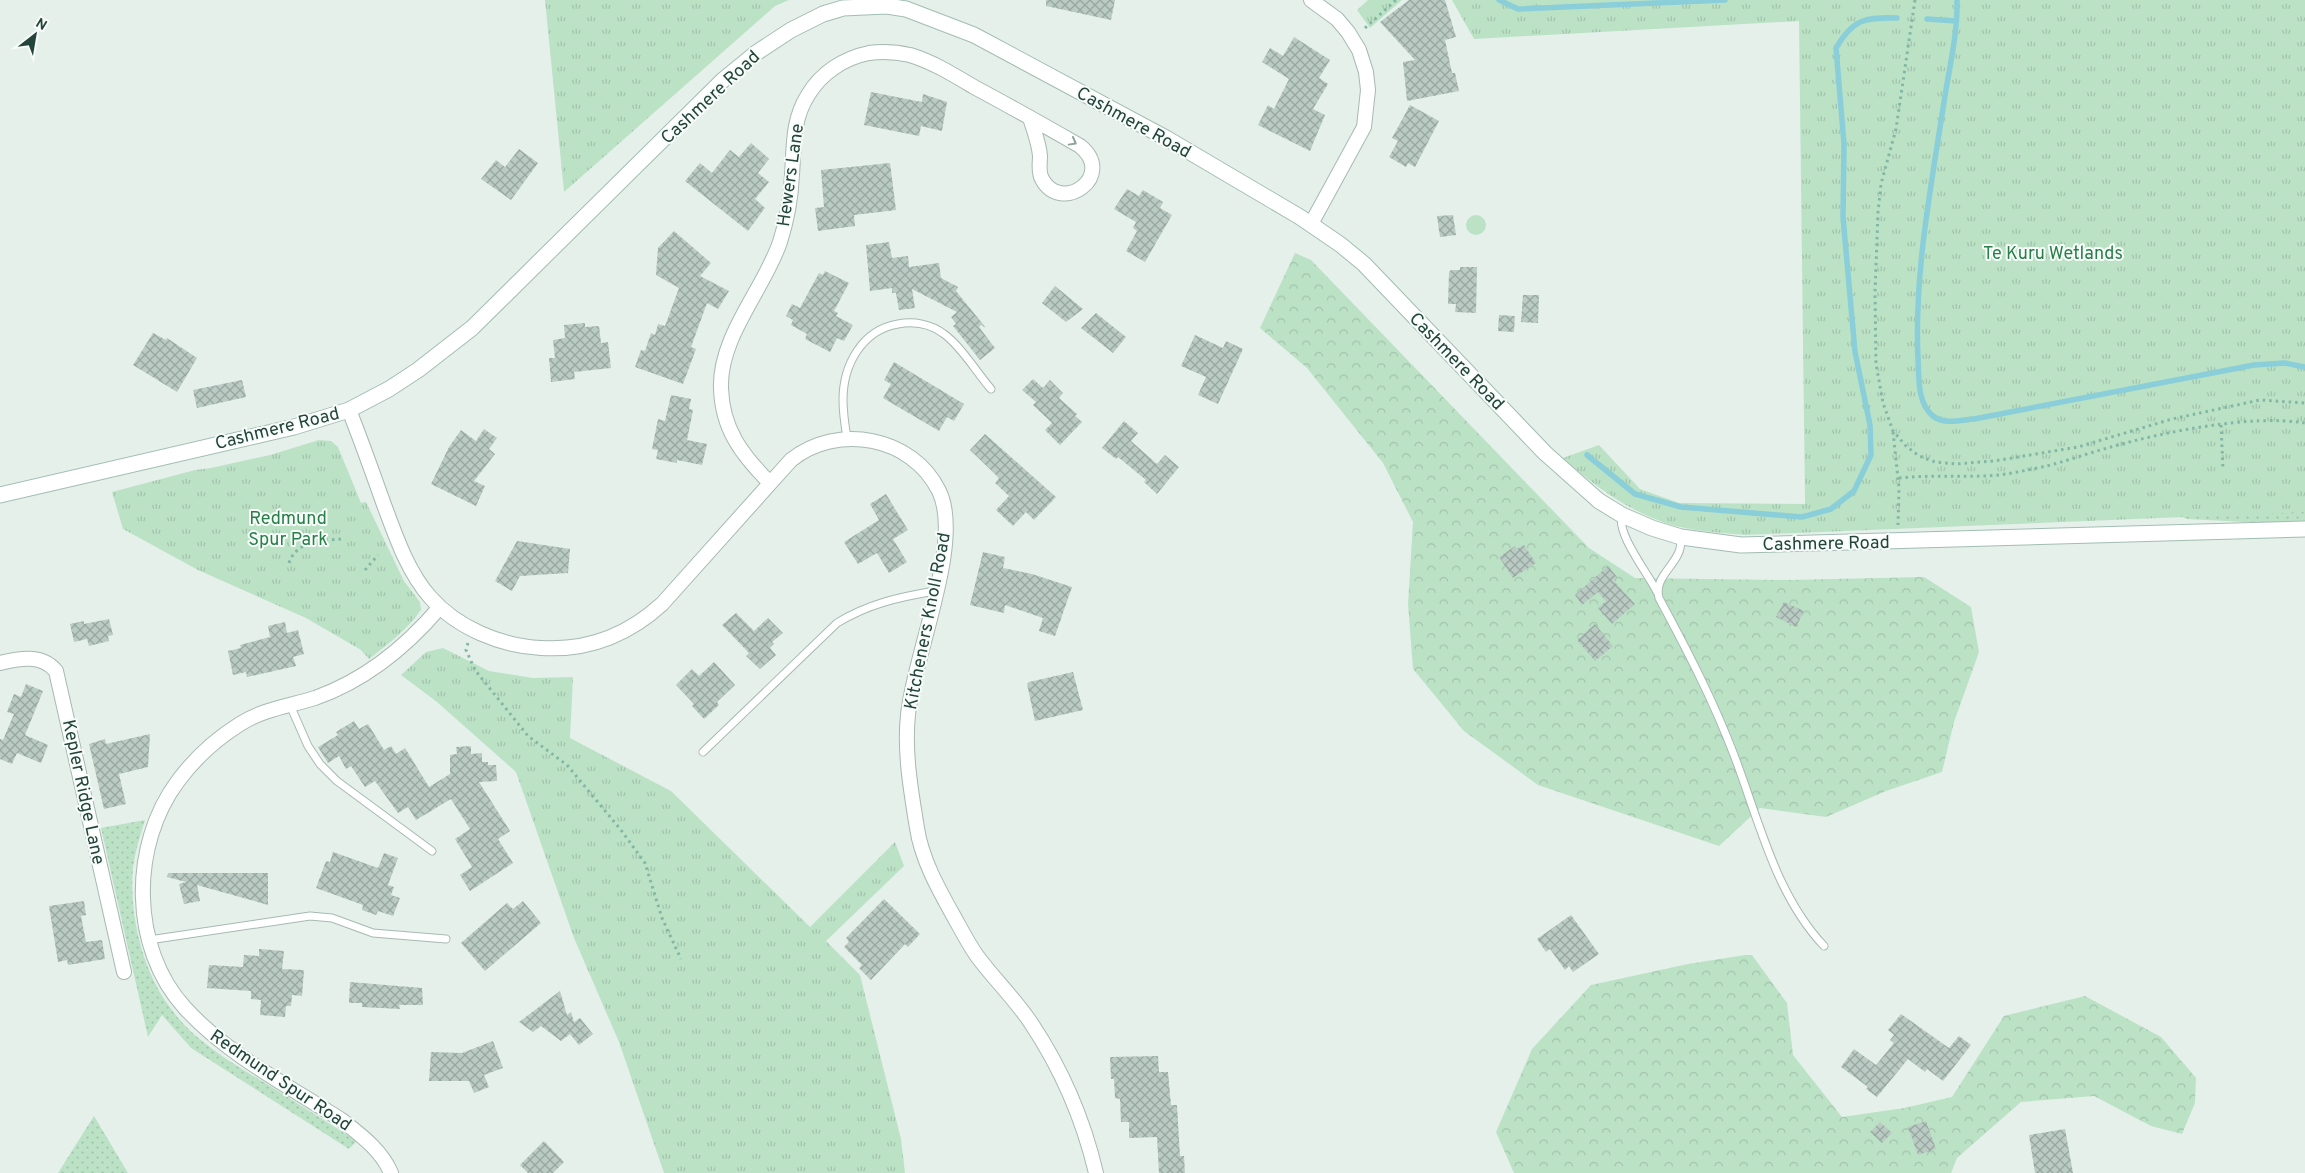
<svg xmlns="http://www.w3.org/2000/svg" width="2305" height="1173" viewBox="0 0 2305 1173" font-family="Overpass,sans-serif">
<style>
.grass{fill:url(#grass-dots)}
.forest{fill:url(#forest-crowns)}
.park{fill:url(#park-tufts)}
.pitch{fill:#bce2c6}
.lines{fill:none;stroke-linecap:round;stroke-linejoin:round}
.stream{stroke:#89ced9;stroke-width:5.5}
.building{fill:url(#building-cross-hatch)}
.lane-casing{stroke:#a7b9b2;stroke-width:9}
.street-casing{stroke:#a7b9b2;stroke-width:16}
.secondary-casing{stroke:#a2bdb3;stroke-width:17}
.path{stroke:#82b6a5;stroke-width:3;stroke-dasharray:2.5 4;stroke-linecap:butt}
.lane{stroke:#fff;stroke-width:7}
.street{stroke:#fff;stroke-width:14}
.secondary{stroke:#fff;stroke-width:15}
.oneway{stroke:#90a29c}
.labels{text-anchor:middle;stroke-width:4;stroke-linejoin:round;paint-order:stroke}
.street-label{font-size:18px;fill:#22443a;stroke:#f7fbf9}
.park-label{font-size:18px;fill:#278048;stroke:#f7fbf9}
</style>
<defs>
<pattern id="grass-dots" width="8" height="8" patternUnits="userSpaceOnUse" patternTransform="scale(1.25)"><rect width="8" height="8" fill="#bce2c6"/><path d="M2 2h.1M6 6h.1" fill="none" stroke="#a1c3ab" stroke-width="1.8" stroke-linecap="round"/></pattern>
<pattern id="forest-crowns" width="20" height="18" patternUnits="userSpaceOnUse" patternTransform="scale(1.25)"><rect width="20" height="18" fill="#bce2c6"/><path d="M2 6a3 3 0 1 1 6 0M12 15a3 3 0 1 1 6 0" fill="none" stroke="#a1c3ab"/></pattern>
<pattern id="park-tufts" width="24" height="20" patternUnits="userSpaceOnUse" patternTransform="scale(1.25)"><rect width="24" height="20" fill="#bce2c6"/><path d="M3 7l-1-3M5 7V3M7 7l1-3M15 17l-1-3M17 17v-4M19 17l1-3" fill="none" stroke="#a1c3ab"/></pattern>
<pattern id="building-cross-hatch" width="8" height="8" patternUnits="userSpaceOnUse" patternTransform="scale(1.25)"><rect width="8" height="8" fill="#bacbc4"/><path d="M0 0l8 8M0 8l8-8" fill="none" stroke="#97a6a0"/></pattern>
</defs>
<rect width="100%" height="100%" fill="#e5f0eb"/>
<path class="grass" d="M 2305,492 L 2305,523 L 2265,523 L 2187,519 L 2182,517 L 2181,514 Z
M 145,820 C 140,836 135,852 133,868 C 129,914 142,969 169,1006 C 192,1040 232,1063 267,1084 C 297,1103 327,1122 357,1141 L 349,1149 L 191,1048 L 162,1015 L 148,1037 L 101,828 Z
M 94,1116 L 128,1173 L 58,1173 Z"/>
<path class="forest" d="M 1295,253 L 1311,260 L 1589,548 L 1635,578 L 1788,580 L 1924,577 L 1971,607 L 1979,652 L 1954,722 L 1942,772 L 1886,791 L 1826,817 L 1760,808 L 1719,846 L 1538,785 L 1464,731 L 1413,669 L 1408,604 L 1413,522 L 1383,463 L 1307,368 L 1260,328 Z
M 1745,955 L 1752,955 L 1787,1003 L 1793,1055 L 1842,1117 L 1904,1108 L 1952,1097 L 2004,1016 L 2085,996 L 2161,1037 L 2196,1078 L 2195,1103 L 2182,1134 L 2151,1126 L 2094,1096 L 2021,1102 L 1957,1158 L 1951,1173 L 1514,1173 L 1496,1132 L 1532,1049 L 1591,985 L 1688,964 Z"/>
<path class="park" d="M 545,0 L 789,0 L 775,6 L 564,192 Z
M 1368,0 L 1402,0 L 1370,28 L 1357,10 Z
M 1452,0 L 2305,0 L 2305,512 L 1745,535 C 1715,532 1683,531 1655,519 C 1620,505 1591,483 1563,458 L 1599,445 L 1640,489 L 1679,503 L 1805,504 L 1799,21 L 1474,39 Z
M 319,440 L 331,441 L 338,447 L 361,503 L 366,502 L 404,581 L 420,602 L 421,610 C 407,630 388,644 369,659 L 361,650 L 306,618 L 198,570 L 123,529 L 112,492 L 195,470 L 211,468 L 270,455 Z
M 443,648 L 489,671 L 533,678 L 573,677 L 570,738 L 671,791 L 810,927 L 895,842 L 904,866 L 826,941 L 860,975 L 901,1139 L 905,1173 L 664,1173 L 619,1042 L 574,938 L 516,772 L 437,702 L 401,675 L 426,652 Z"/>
<path class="pitch" d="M1466 225a10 10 0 1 1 20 0a10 10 0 1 1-20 0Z"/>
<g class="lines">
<path class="stream" d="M 1499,0 L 1518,9 L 1725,0
M 1957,0 C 1958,33 1949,69 1944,102 C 1931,187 1914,273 1918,359 C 1919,377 1917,403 1933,416 C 1944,425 1961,420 1974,419 L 2254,365 L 2285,363 L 2305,367
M 1927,19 L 1956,21
M 1587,455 L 1635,494 L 1681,507 L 1802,517 L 1831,509 L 1854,491 L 1871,455 L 1870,425 L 1855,352 L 1843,217 L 1844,144 L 1836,48 C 1853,19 1865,17 1897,18"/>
</g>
<path class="building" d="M 1046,0 L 1115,0 L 1111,20 L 1046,6 Z
M 1409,0 L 1445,0 L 1456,37 L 1445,40 L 1452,73 L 1455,73 L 1459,91 L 1407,101 L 1403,62 L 1415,60 L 1380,22 Z
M 1294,37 L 1330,60 L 1319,78 L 1328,84 L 1313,109 L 1325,115 L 1310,151 L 1258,125 L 1268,105 L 1274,109 L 1289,79 L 1262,62 L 1270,48 L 1283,56 Z
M 871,92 L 922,102 L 923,94 L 947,102 L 942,131 L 921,126 L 919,136 L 864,125 Z
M 1410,105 L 1439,121 L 1415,167 L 1408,163 L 1406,167 L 1389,157 L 1398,141 L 1392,138 Z
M 751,143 L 769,159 L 758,173 L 769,182 L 755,199 L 765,208 L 748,231 L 685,181 L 700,163 L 712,173 L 730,150 L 739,157 Z
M 519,149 L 538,163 L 511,200 L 481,179 L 496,160 L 505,167 Z
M 890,163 L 896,210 L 854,215 L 855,226 L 818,231 L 815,208 L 824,207 L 821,170 Z
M 1127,189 L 1139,196 L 1143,190 L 1163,202 L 1160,208 L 1172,215 L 1145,262 L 1126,251 L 1137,231 L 1133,228 L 1136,222 L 1114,209 Z
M 1453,215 L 1456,235 L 1440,237 L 1437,216 Z
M 674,231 L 711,263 L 700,276 L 729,291 L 718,309 L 707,303 L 691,347 L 696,349 L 683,384 L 635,367 L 641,350 L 645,351 L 651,333 L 655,335 L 658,324 L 665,326 L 679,288 L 656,275 L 658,248 Z
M 889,242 L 892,258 L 908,256 L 909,267 L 939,263 L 941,278 L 958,287 L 956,291 L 986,328 L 981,325 L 979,327 L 995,348 L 980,360 L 953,326 L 956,324 L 951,317 L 957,312 L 912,289 L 915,308 L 899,310 L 896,293 L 892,293 L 892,288 L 870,291 L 866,245 Z
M 1460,267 L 1477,267 L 1476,313 L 1455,312 L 1456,304 L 1448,304 L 1449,272 L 1451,270 L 1460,270 Z
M 825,271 L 849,283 L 834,311 L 838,313 L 836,316 L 853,325 L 844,341 L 837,338 L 830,352 L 805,339 L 807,334 L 791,325 L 793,320 L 786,316 L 792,304 L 800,308 L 819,273 L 823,275 Z
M 1055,286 L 1083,309 L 1066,322 L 1042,303 Z
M 1523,295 L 1539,295 L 1538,323 L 1521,322 Z
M 1096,313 L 1126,337 L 1113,353 L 1081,328 Z
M 1499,315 L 1515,316 L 1514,332 L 1498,331 Z
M 585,323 L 585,327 L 599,326 L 601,343 L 608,342 L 611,368 L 574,372 L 575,379 L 551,382 L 549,358 L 555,358 L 553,340 L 565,338 L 564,325 Z
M 153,333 L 166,340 L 167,338 L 197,358 L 177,392 L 133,365 Z
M 1195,335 L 1223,348 L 1226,341 L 1243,349 L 1218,404 L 1198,395 L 1206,377 L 1181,366 Z
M 894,362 L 964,404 L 954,421 L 947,417 L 939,431 L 883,398 L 891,384 L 884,380 Z
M 1033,379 L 1043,388 L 1050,380 L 1063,393 L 1059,398 L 1077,414 L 1075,416 L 1082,422 L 1060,445 L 1045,430 L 1052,423 L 1033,405 L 1036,402 L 1022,390 Z
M 242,380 L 246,397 L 197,408 L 193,390 Z
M 671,395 L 691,399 L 689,409 L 693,410 L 687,440 L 707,444 L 702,465 L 677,460 L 677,463 L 656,459 L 658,450 L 652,449 L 658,419 L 665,421 Z
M 1124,421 L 1138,433 L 1131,441 L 1157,464 L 1165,455 L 1179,467 L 1157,494 L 1144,482 L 1146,480 L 1118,457 L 1116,459 L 1102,448 Z
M 484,429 L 497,438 L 489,449 L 495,454 L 474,481 L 485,486 L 476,506 L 431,484 L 449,447 L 461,430 L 476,441 Z
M 985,434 L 1056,497 L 1034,520 L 1026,512 L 1013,526 L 996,510 L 1009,496 L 995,483 L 999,478 L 970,450 Z
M 886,494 L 908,530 L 893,539 L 907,562 L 889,573 L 877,553 L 858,564 L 844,542 L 879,520 L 870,504 Z
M 517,541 L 570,549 L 568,573 L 520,576 L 512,591 L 495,581 Z
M 1524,545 L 1536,563 L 1513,578 L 1499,557 L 1515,546 L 1517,549 Z
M 983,552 L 1005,557 L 1003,568 L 1032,574 L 1072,587 L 1055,636 L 1039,631 L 1043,618 L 1005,605 L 1004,613 L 970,605 Z
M 1608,566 L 1617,577 L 1613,580 L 1635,604 L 1612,624 L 1598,608 L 1606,601 L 1598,592 L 1582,605 L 1575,595 Z
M 1784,602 L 1804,611 L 1796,627 L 1776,617 Z
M 736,613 L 754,631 L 768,618 L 783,633 L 772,642 L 774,644 L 770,648 L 776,655 L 760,669 L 746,656 L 749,653 L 722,625 Z
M 109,619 L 113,635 L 108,636 L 109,641 L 89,646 L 87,639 L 74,642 L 70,624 L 84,621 L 84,624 Z
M 285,622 L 287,633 L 298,630 L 304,654 L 293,657 L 296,666 L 247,677 L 246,672 L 233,675 L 228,651 L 241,648 L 240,645 L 270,637 L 268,626 Z
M 1595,624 L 1613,646 L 1595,661 L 1577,640 Z
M 714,662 L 735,685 L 717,702 L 719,705 L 704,719 L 692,706 L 694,704 L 676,685 L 692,669 L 699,676 Z
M 1073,672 L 1083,710 L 1035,721 L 1027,684 L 1029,682 Z
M 26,684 L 43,691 L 25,735 L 48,745 L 41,763 L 17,753 L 12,764 L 0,759 L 0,739 L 3,740 L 14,714 L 7,712 L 14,694 L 21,697 Z
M 354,721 L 359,729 L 368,724 L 384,750 L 391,746 L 396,754 L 405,748 L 429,787 L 450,774 L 450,755 L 457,754 L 456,747 L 471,746 L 471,754 L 482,753 L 482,762 L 488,762 L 488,765 L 496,765 L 497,781 L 479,782 L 510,831 L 498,839 L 513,863 L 470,891 L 460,875 L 472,867 L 455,839 L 470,829 L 451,799 L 416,820 L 408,807 L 398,813 L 375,781 L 365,787 L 351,766 L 346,769 L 339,756 L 328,763 L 318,747 L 338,735 L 336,732 Z
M 150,734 L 148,767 L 119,774 L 126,804 L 104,809 L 89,744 L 105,739 L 106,744 Z
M 333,852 L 378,868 L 384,853 L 398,858 L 388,885 L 394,887 L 391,895 L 400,898 L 393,916 L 378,911 L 376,915 L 362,910 L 363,905 L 316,888 L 326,861 L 330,862 Z
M 168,873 L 268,873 L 268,905 L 197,885 L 200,901 L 184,904 L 179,884 L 186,882 L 167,877 Z
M 884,899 L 920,934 L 908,947 L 905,944 L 871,980 L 859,968 L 862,965 L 844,947 L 849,942 L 846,938 Z
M 84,901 L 86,915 L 81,916 L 86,942 L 102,940 L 105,959 L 68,965 L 67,960 L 58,962 L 49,906 Z
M 523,901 L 541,923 L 485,971 L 461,943 L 507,903 L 513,909 Z
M 1571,915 L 1599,954 L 1573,972 L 1569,966 L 1565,970 L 1550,949 L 1546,952 L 1537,939 Z
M 259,949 L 284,951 L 282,969 L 304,970 L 302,996 L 292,995 L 291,1006 L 286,1006 L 285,1017 L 260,1015 L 261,1000 L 251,999 L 251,991 L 207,988 L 209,965 L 243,967 L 244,955 L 259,956 Z
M 350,982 L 422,988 L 423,1005 L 399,1005 L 400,1009 L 362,1007 L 362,1003 L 349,1003 Z
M 560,991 L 567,1015 L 571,1012 L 574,1022 L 580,1018 L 593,1034 L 579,1045 L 570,1034 L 561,1041 L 541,1026 L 533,1032 L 519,1022 Z
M 1901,1014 L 1949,1048 L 1959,1036 L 1971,1045 L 1943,1081 L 1927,1069 L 1925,1072 L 1908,1059 L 1877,1097 L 1866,1089 L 1868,1087 L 1841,1067 L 1854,1049 L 1876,1065 L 1894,1043 L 1890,1040 L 1894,1035 L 1888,1030 Z
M 493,1041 L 503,1068 L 484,1075 L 489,1087 L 474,1093 L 469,1081 L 429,1081 L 431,1052 L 462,1053 Z
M 1158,1056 L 1159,1072 L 1168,1072 L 1171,1105 L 1177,1105 L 1180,1156 L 1184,1156 L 1185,1173 L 1159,1173 L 1157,1137 L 1129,1138 L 1129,1122 L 1121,1122 L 1120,1099 L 1115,1098 L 1114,1079 L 1111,1079 L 1110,1057 Z
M 1926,1121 L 1936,1149 L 1918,1155 L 1908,1127 Z
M 1880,1122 L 1892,1133 L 1882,1143 L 1870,1132 Z
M 2065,1129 L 2073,1173 L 2035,1173 L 2029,1135 Z
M 544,1141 L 564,1162 L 553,1173 L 528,1173 L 520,1165 Z"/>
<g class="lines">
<g class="lane-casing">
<path id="lane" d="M 847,438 C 845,426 843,413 843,400 C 843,365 862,330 898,324 C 914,321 931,324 944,334 C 961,346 977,373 991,389
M 1622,515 C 1616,534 1648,573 1657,592
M 1681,537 C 1681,543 1681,549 1678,554 C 1671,569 1654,580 1659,598 C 1687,650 1713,700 1734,755 C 1759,820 1775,894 1824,946
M 290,705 L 308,746 L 320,764 L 337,781 L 432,851
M 703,752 L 837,623 C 868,604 899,597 935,591
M 149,940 L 310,916 L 332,918 L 373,933 L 446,939"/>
</g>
<g class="street-casing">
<path id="street" d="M 1311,0 L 1337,19 L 1348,32 L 1359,50 L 1366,72 L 1368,90 L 1364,127 L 1311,224
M 349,410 C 361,440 372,471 383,502 C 395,534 407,571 430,597 C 457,628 501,646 541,648 C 588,651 628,635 662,604 L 791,460 C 837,423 912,436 939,491 C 964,542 913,657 908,715 C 904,752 911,791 917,828 C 922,862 942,895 958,924 C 964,935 970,946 977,956 C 994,979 1015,999 1031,1023 C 1063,1071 1083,1118 1096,1173
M 770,483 C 742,455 722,429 721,388 C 719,337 764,289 780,242 C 787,220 791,198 792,175 C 794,147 792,120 808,95 C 821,73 844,58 869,53 C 882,51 897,52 910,55 C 933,62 954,75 974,87 C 1010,106 1045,126 1080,146 C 1117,176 1061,215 1042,179 C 1038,172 1040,163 1040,156 C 1039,143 1034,130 1030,118
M 0,663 C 20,658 42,654 56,671 L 124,972
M 391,1173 C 382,1151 362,1136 343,1121 C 289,1086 229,1056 185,1008 C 130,948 130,845 178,781 C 195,758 216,739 240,724 C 263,709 290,706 315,698 C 366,680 406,647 440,607"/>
</g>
<g class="secondary-casing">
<path id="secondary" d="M 0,495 L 294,427 L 349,410 L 389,389 L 418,370 L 472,328 L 723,80 L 756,53 L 791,30 L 823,14 L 843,8 L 887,6 L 906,9 L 974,35 L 1166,138 L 1300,217 L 1341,245 L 1364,264 L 1545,453 L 1599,501 L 1622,515 L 1652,528 L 1681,537 L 1741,545 L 2305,529"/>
</g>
<path class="path" d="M 1915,0 L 1896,129 L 1881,184 L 1878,212 L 1875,293 L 1876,364 L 1883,403 L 1893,431 L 1906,446 L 1919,456 L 1935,462 L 1956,464 L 1994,461 L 2078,447 L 2172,419 L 2260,400 L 2305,403
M 1365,28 L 1396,0
M 2221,425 L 2223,470
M 1893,432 L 1899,488 L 1898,525
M 1899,478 C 1927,475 1954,477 1982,476 C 2002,476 2022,471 2042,467 C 2065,462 2088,453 2111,447 C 2164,432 2251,414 2305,423
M 289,563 C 296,541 323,540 343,539
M 365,570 L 378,555
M 468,643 L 466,650 L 475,670 L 528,736 L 567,765 L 621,830 L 645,863 L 662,918 L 681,959"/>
<use href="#lane" class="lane"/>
<use href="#street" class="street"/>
<use href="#secondary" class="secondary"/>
</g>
<defs><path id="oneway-chevron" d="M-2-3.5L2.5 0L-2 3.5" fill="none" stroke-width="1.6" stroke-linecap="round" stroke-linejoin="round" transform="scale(1.25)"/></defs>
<use class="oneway" href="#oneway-chevron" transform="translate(1073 142) rotate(29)"/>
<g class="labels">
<g class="street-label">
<text transform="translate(710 97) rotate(-43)" y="6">Cashmere Road</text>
<text transform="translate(1134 122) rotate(29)" y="6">Cashmere Road</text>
<text transform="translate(790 175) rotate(-82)" y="6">Hewers Lane</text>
<text transform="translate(1457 361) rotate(46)" y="6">Cashmere Road</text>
<text transform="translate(277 428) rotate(-14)" y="6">Cashmere Road</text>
<text transform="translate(1826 543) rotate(-1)" y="6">Cashmere Road</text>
<text transform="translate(927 621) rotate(-79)" y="6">Kitcheners Knoll Road</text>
<text transform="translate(84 792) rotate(78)" y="6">Kepler Ridge Lane</text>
<text transform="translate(281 1080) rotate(34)" y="6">Redmund Spur Road</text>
</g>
<g class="park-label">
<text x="2053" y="259">Te Kuru Wetlands</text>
<text x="288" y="524">Redmund<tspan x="288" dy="21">Spur Park</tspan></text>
</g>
</g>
<g transform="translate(35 35) rotate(31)" stroke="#f7fbf9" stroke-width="4" paint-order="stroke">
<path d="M0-4L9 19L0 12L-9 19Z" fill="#22443a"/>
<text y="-8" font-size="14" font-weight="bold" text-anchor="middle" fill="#22443a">N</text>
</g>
</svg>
